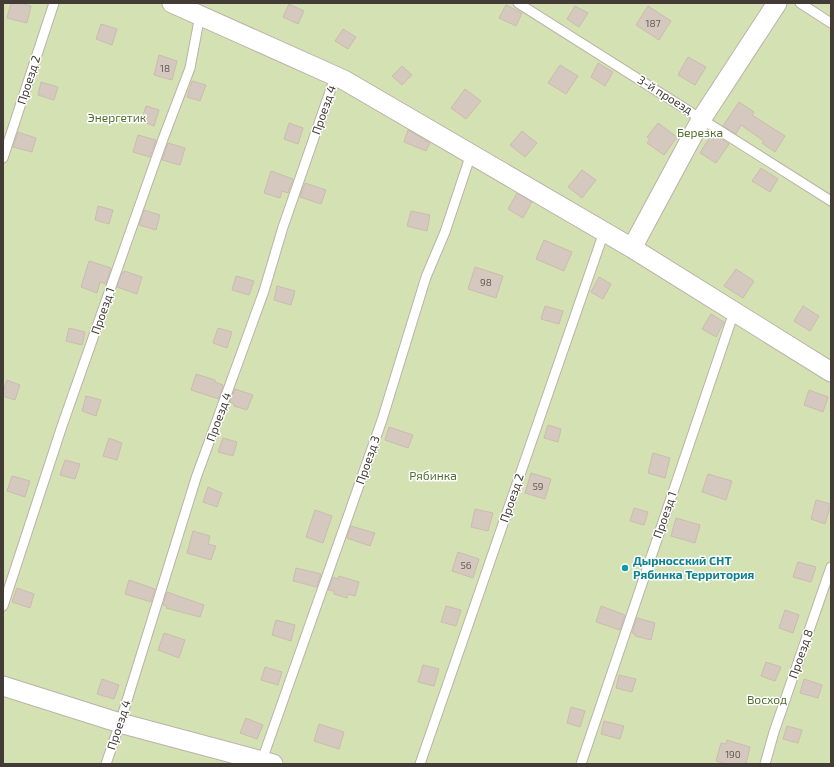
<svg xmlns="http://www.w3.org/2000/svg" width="834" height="767" viewBox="0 0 834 767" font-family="'Exo 2',sans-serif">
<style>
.green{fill:#d4e1b2}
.building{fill:#d4c8bf;stroke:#cbbcb0}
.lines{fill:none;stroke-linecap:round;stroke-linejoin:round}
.service-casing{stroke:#bbb2a9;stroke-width:11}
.minor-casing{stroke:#bbb2a9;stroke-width:21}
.service{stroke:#fff;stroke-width:9}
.minor{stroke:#fff;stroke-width:19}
.culture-dot{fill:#0f9aa8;stroke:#fff;stroke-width:1.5}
.labels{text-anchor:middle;stroke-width:3;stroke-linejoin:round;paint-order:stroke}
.number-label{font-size:10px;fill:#675e58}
.street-label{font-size:12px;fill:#433b36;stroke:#fff}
.park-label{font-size:12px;fill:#516e2f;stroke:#fff}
.culture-label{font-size:12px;font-weight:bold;fill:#0d838f;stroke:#fff;text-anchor:start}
</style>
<rect width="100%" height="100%" fill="#f1ebe6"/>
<path class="green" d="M 3,3 L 831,3 L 831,764 L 3,764 Z"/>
<path class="building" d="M 11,3 L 20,3 L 31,6 L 27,23 L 7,18 Z
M 289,4 L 304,11 L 298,24 L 283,17 Z
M 506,5 L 522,13 L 516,26 L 499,18 Z
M 575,6 L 588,13 L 579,27 L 567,19 Z
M 648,6 L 671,21 L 659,40 L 636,25 Z
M 101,24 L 117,29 L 112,45 L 96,39 Z
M 343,29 L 356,37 L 348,49 L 335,41 Z
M 159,55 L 177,61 L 172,80 L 154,75 Z
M 688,57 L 706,67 L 695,85 L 678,75 Z
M 598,63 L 613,72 L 605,86 L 591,77 Z
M 560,65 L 578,76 L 566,94 L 548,83 Z
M 402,66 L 412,75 L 402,85 L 392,76 Z
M 192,81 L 206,85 L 200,101 L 187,97 Z
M 41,82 L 58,87 L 54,100 L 38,95 Z
M 465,89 L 481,101 L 466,119 L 451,108 Z
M 739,102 L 754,112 L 752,115 L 785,136 L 775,152 L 762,143 L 764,141 L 741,125 L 736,134 L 723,126 Z
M 146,106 L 159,110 L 154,126 L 141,121 Z
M 289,123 L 303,128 L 298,144 L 284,139 Z
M 658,123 L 677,137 L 664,155 L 647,143 L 650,139 L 647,137 Z
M 408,130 L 430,143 L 426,151 L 404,142 Z
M 522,131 L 537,143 L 525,157 L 510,145 Z
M 18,132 L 36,138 L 32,152 L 13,147 Z
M 138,135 L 156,140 L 150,157 L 133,152 Z
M 716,135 L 729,144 L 716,163 L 700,153 L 710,137 L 714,139 Z
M 168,143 L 185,148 L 180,165 L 162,160 Z
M 761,168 L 778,179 L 770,192 L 752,181 Z
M 582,170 L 596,180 L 582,198 L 568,187 Z
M 271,171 L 293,179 L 288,193 L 282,191 L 280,198 L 264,193 Z
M 305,183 L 326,190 L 321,204 L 300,197 Z
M 517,193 L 532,202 L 523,218 L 508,209 Z
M 98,206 L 113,210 L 109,224 L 95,220 Z
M 144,210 L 160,215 L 156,230 L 139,225 Z
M 411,211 L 430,215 L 427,231 L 407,226 Z
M 544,240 L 572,252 L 564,271 L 536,259 Z
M 89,261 L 111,268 L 106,284 L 100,282 L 97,293 L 81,287 Z
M 475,267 L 503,276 L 496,298 L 468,289 Z
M 736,269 L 754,281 L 743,298 L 724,286 Z
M 124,271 L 142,277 L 137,294 L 117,287 L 122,272 L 124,273 Z
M 236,276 L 254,281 L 249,295 L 232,290 Z
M 599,277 L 611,284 L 603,299 L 591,292 Z
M 277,286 L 295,291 L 291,305 L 274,300 Z
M 545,306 L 563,311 L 559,324 L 541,319 Z
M 803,306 L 819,316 L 810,331 L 794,321 Z
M 711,314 L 724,322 L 716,337 L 702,329 Z
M 69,328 L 85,332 L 82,345 L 66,341 Z
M 218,328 L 232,332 L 227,348 L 213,343 Z
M 196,374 L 215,380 L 215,382 L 223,385 L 219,399 L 191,390 Z
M 7,380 L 20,385 L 15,400 L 3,396 L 3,391 Z
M 235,389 L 253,395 L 247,410 L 234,406 L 234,404 L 230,402 Z
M 809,390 L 828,397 L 823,412 L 804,405 Z
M 86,396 L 101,400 L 96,416 L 82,411 Z
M 548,425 L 561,429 L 558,442 L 544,438 Z
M 389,427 L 413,435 L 408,448 L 385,440 Z
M 109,438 L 122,443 L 117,460 L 103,456 Z
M 223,438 L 237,442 L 233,456 L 218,452 Z
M 653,453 L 670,458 L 665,478 L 648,473 Z
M 65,460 L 80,464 L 75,479 L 60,475 Z
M 531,473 L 551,479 L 545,499 L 525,493 Z
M 708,474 L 732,481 L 726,500 L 702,492 Z
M 12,476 L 30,481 L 25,497 L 7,491 Z
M 208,487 L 222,493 L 217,507 L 203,502 Z
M 816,500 L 831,504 L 825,524 L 811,519 Z
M 634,508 L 648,512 L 644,525 L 630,521 Z
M 475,509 L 493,513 L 488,531 L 471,527 Z
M 315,510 L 332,516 L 323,543 L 306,537 Z
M 676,518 L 700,525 L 695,543 L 671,536 Z
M 351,526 L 375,533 L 370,546 L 347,538 Z
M 193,531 L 210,536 L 208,544 L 216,546 L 211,560 L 187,553 Z
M 458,552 L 479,559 L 473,578 L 452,571 Z
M 798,562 L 816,567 L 811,582 L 793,577 Z
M 296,568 L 321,574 L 317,587 L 293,581 Z
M 339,576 L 359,582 L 355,596 L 348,594 L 347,598 L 334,594 L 334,591 L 328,590 L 333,577 L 338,579 Z
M 129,580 L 155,589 L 151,602 L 125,594 Z
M 17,588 L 34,594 L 30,608 L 12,602 Z
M 167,592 L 204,605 L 200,617 L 166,608 L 167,606 L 163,605 Z
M 446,606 L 461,610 L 456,626 L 441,622 Z
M 601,606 L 625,615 L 620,630 L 596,622 Z
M 785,610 L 799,615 L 793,633 L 779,628 Z
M 637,618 L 655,623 L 651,640 L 635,636 L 635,634 L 632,633 Z
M 276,620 L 295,625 L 291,641 L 272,635 Z
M 164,633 L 185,640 L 179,658 L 158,650 Z
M 766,662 L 781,667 L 775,681 L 761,676 Z
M 423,665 L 439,669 L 434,686 L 418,682 Z
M 265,667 L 282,672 L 278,685 L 261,680 Z
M 619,675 L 636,679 L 632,692 L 616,688 Z
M 102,679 L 119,685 L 114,699 L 97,694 Z
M 804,679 L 822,685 L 818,698 L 800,693 Z
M 571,707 L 585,711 L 580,727 L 567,723 Z
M 246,718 L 263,725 L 257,739 L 240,733 Z
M 604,721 L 624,726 L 620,739 L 601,734 Z
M 319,724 L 344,732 L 339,749 L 314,741 Z
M 787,726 L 802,730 L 798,743 L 783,739 Z
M 727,740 L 750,747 L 746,764 L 726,764 L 716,761 L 721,743 L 726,744 Z"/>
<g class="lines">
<g class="service-casing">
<path id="service" d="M 518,3 L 831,201
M 800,3 L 831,23
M 3,158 L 54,3
M 3,606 L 62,426 L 163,139 L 190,68 L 200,15
M 261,763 L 382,420 L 426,277 L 445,232 L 471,154
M 106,764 L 120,723 L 196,478 L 264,291 L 283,227 L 334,80 L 340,80
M 420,764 L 604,232
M 581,764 L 734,312
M 765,764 L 774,732 L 831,567"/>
</g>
<g class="minor-casing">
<path id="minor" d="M 172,3 L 344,80 L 632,248 L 831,372
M 632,248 L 702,118 L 777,3
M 3,686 L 120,723 L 273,764"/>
</g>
<use href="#service" class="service"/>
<use href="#minor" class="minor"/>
</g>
<circle class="culture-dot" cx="625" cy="568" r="4"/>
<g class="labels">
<g class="number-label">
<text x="653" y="27">187</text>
<text x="165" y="72">18</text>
<text x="486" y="286">98</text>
<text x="538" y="490">59</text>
<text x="466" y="569">56</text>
<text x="733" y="758">190</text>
</g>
<g class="street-label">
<text transform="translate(29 80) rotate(-72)" y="4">Проезд 2</text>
<text transform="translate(665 95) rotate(32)" y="4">3-й проезд</text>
<text transform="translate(324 110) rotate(-71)" y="4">Проезд 4</text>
<text transform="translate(103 311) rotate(-71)" y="4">Проезд 1</text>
<text transform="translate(219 417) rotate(-70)" y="4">Проезд 4</text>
<text transform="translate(368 460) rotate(-71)" y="4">Проезд 3</text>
<text transform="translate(512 498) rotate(-71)" y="4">Проезд 2</text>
<text transform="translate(665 515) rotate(-71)" y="4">Проезд 1</text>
<text transform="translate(801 654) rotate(-71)" y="4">Проезд 8</text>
<text transform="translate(119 725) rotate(-72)" y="4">Проезд 4</text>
</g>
<g class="park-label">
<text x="117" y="122">Энергетик</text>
<text x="700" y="137">Березка</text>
<text x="433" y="480">Рябинка</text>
<text x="767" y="704">Восход</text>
</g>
<g class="culture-label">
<text x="633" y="565">Дырносский СНТ<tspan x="633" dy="14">Рябинка Территория</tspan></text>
</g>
</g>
<rect width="834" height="767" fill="none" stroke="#433b36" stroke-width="8"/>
</svg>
